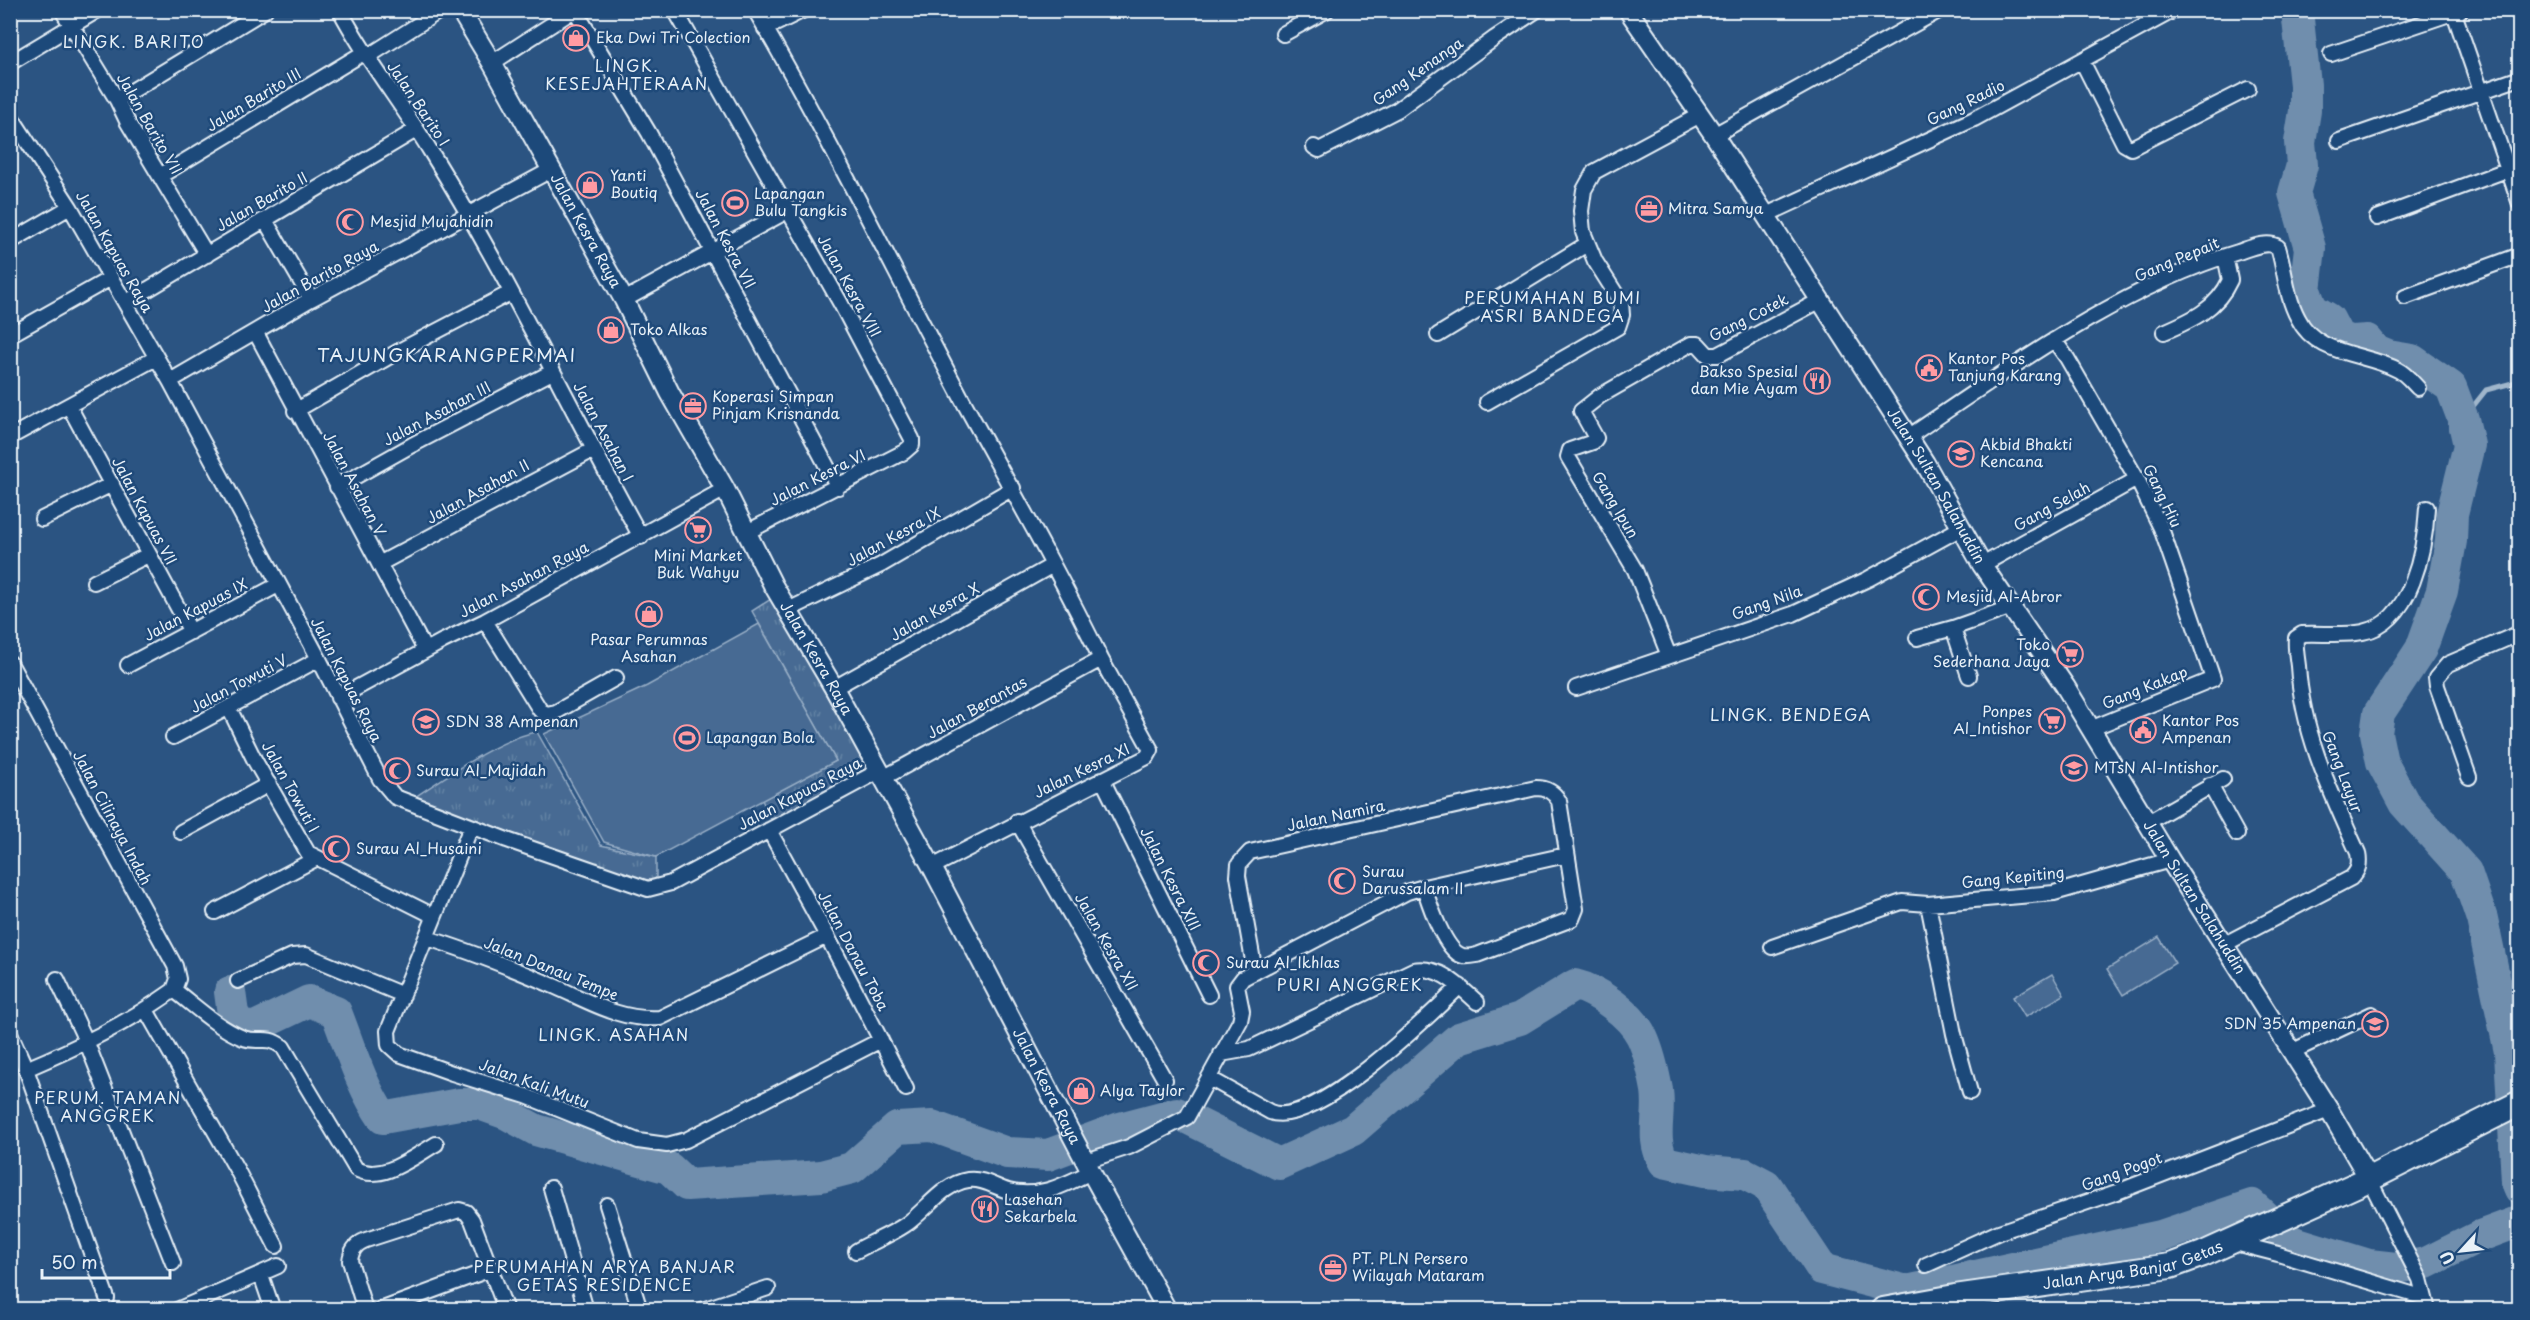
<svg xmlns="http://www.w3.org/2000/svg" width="2530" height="1320" viewBox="0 0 2530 1320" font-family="'Playpen Sans',sans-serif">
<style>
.park{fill:url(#park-tufts);stroke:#98aec6;stroke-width:1.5}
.pitch{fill:#476b93;stroke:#98aec6;stroke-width:1.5}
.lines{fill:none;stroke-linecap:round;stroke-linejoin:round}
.stream{stroke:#a0b6cb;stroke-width:5}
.river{stroke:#708ead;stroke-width:32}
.street-casing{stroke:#e8f1f8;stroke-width:18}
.secondary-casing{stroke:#e8f1f8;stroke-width:22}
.highway-casing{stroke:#e8f1f8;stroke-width:28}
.street{stroke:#1f4a7a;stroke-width:14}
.secondary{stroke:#1f4a7a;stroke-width:18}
.highway{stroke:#1f4a7a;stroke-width:24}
.labels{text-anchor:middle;stroke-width:5;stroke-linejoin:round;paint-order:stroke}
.poi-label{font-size:15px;fill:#e8f1f8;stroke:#1f4a7a;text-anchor:start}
.street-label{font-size:15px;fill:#e8f1f8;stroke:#1f4a7a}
.neighbourhood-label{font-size:16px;letter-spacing:1.5px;fill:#e8f1f8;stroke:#1f4a7a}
.quarter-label{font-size:18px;letter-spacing:1.5px;fill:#e8f1f8;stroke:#1f4a7a}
</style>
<defs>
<pattern id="park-tufts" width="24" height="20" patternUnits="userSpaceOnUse" patternTransform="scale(1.5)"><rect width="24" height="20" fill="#476b93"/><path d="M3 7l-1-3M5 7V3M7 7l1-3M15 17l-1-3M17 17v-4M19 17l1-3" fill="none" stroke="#6281a3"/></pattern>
</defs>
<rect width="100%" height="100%" fill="#2b5482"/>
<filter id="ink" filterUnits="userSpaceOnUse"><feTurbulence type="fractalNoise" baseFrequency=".0167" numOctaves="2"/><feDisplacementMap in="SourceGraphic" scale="12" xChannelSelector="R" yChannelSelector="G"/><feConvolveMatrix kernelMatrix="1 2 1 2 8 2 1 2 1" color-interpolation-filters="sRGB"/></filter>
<g filter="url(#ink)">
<path class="park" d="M 771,599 L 872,775 L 775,827 L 762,800 L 836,761 L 752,611 Z
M 537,732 L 601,845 L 656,857 L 656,888 L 412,799 C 444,778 501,737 537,732 Z"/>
<path class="pitch" d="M 759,624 L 836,761 L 656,857 L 604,842 L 544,734 L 647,686 Z
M 2159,937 L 2175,963 L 2123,995 L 2107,969 Z
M 2052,974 L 2064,995 L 2025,1017 L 2013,997 Z"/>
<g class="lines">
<path class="stream" d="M 2463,419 L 2486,390 L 2520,381"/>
<path class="river" d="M 2297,10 L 2305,85 L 2305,111 L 2300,142 L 2302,165 L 2294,193 L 2310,248 L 2305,290 L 2312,309 L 2329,319 L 2339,338 L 2352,341 L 2367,340 L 2376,351 L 2388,356 L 2412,360 L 2451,387 L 2463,419 L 2469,445 L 2452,514 L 2451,541 L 2442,591 L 2421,649 L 2379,713 L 2376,733 L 2382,762 L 2404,803 L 2466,872 L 2482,919 L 2510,1052 L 2517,1182 L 2520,1189
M 230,992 L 233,1014 L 243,1028 L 257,1026 L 309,1001 L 336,1012 C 350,1048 361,1086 383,1118 L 459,1104 L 479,1104 L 507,1114 L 536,1130 L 669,1168 L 687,1185 L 821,1176 L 852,1168 L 897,1128 L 932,1126 L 1007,1153 L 1048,1155 L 1120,1128 L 1177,1113 L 1279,1164 L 1353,1130 L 1459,1038 L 1520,1019 L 1575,985 C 1597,990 1632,1015 1642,1037 C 1649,1052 1654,1074 1657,1090 C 1661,1117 1650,1138 1664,1162 L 1705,1171 L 1745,1174 L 1766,1185 L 1822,1269 L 1907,1291 L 2161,1236 L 2252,1205 L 2291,1241 L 2369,1265 L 2396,1268 L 2426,1263 L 2480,1236 L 2520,1221"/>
<g class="street-casing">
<path id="street" d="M 62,10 L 117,100 L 128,123 L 207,255
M 340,10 C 366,60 402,104 431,152 C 508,276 570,409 641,537
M 575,10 L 649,133 L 838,487
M 675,10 L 841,304 L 912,439 L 912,445 L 904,452 L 747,532
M 755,10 C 829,137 893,269 962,399 C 1009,485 1058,570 1101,659 L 883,778
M 2453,10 L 2520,204
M 765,29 L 804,10
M 1283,34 L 1327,10
M 2331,54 L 2461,10
M 367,57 L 441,10
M 2082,61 L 2124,144 L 2131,148 L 2248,89
M 10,63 L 98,10
M 492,63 L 574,10
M 117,100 L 265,10
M 10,115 L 70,207 L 170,381 L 319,659 L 380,779 L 395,797 L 507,840 L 648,889 L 671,883 L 879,771
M 1714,135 L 1940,10
M 2339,141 L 2520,78
M 1314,147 L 1319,150 L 1397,110 L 1495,38 L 1537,10
M 160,176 L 365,52
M 1766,215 L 1974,119 L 2174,10
M 2377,218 L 2520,165
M 265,220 L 311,299
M 10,242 L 70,207
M 2405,297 L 2520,255
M 624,300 L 787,211
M 125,303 L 416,130
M 2164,332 C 2192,320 2217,309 2230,280 L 2225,256
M 256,333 L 425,650
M 10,335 L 111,278
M 1438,335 L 1587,244
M 2054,340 L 2067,358 L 2137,479 L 2161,528 L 2213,679 L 2090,729
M 170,381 L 311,299 L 551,170
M 1487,402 L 1618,327 L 1622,315 L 1621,302 L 1595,261 L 1583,232 L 1581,211 L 1584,190 L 1594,172 L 1700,115
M 69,406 L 191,632
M 295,411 L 399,351 L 510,293
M 10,437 L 156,358
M 1908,437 C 2011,368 2119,288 2238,252 C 2250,248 2267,240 2278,247 C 2285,270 2286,296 2298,318 C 2316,356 2364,352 2398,370 C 2406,374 2412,382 2418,388
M 337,487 L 412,445 L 552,372
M 42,519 L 112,484
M 379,564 L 593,450
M 1982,565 L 2137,479
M 94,582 L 148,555
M 788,610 L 881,565 L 1013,488
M 485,621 L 540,710 L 546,714 L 556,712 L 616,678
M 1953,628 L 1969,676
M 1917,638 L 1953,628 L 2012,607
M 1669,656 L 1635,570 L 1568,457 L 1570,450 L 1593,442 L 1596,438 L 1581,411 L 1600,396 L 1691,344 L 1698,344 L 1708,355 L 1718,355 L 1821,300
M 10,663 L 175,966 L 178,979 L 174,990
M 128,665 L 278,585
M 834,688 L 1053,565
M 1576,688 L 1793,614 L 1868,579 L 1961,528
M 338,698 L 443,641 L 485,621 L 725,489
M 229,708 L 255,761 L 308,853 L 434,916
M 173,737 L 319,659
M 2469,777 L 2437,686 L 2436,678 L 2448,664 L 2520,633
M 1102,779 L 1209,995
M 2210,785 L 2237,834
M 1017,821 L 1165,1080
M 2148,822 L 2223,779
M 471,827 L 388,1031 L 389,1045 L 399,1054 L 452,1073 L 526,1096 L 638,1141 L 667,1145 L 686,1140 L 881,1040
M 769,830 L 827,936 L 906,1089
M 181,832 L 269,784
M 932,867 L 1147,757 L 1151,750 L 1101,659
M 1928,904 L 1954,1034 L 1970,1092
M 215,912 L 317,858
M 427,938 C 470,951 514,969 556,987 C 590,1002 621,1021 660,1018 L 827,936
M 2223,945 L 2351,878 C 2359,870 2360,864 2358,853 C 2331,793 2302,732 2298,666 C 2297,657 2295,648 2296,638 L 2302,634 C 2322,633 2343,636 2363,632 C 2412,623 2425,548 2427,508
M 1772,947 L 1902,902 L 1928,904 L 2054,893 L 2170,860
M 1255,972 L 1238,876 L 1239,864 L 1250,852 L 1536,788 C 1547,788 1554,792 1559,801 L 1576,909 L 1572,919 L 1477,955 C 1472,956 1467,957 1463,956 C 1445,952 1429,903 1424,887
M 57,979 L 87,1043 L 173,1263
M 238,981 L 292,956 L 306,955 L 403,995
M 174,990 C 195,1006 218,1028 243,1038 C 260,1044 265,1034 283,1047 L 356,1169 C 382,1183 413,1157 436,1144
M 146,1010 L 237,1170 L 276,1246
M 10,1033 L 26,1069 L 107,1298
M 2291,1052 L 2372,1014
M 1221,1054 L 1249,1049 L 1413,970 C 1440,965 1459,986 1477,1002
M 26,1069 C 78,1047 128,1023 174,990
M 1209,1078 L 1270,1112 C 1313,1130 1429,1016 1460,986
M 1086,1161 L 1129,1147 L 1187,1117 L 1240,1021 L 1242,1011 L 1237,986 L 1243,978 L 1407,892 L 1424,887 L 1566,855
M 2369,1179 L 2420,1279 L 2428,1310
M 551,1188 L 586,1310
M 607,1205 L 640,1310
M 2231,1242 L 2278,1254 L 2425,1298
M 856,1251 C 872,1242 890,1235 905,1225 C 926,1211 942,1184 968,1180 C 982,1178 995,1187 1008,1191 C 1039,1199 1064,1185 1091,1172
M 1926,1265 L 1999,1232 L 2117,1192 L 2329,1110
M 261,1275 L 273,1310
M 177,1310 L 278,1266
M 365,1310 L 350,1261 C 351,1250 356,1244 366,1240 L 459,1210 L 466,1212 L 472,1220 L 506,1310
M 380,1310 L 491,1269
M 702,1310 L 768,1288"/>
</g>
<g class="secondary-casing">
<g id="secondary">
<path id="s1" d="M 460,10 L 492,63 L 624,300 L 670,393 L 725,489 L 773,585 L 834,688 L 932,867 L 1091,1172 L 1167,1310"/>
<path id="s2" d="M 1628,10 L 1714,135 L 1925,463 L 1982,565 L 2065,686 L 2170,860 L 2329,1110 L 2369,1179"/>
</g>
</g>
<g class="highway-casing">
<g id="highway">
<path id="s3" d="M 1883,1310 L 1955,1297 L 2170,1266 L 2203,1254 L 2369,1179 L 2520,1103"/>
</g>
</g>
<use href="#street" class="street"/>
<use href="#secondary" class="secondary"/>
<use href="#highway" class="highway"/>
</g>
</g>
<defs>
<g id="shop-ring" transform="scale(1.35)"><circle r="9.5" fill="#1f4a7a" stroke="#ff9aa2" stroke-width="1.5"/><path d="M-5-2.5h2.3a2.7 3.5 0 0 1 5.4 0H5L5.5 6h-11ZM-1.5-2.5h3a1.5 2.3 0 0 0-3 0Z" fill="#ff9aa2"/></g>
<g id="stadium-ring" transform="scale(1.35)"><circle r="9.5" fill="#1f4a7a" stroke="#ff9aa2" stroke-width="1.5"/><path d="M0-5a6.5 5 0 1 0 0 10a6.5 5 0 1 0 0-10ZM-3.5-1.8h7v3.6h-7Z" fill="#ff9aa2"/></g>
<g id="office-ring" transform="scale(1.35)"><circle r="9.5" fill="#1f4a7a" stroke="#ff9aa2" stroke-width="1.5"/><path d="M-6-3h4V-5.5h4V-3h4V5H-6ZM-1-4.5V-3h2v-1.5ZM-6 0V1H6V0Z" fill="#ff9aa2"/></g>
<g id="mosque-ring" transform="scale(1.35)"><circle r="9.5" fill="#1f4a7a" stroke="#ff9aa2" stroke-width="1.5"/><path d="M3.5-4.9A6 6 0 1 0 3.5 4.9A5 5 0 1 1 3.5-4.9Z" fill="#ff9aa2"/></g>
<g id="civic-ring" transform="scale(1.35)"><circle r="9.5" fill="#1f4a7a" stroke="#ff9aa2" stroke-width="1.5"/><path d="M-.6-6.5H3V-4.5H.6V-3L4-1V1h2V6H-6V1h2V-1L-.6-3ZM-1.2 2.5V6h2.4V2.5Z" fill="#ff9aa2"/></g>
<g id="restaurant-ring" transform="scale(1.35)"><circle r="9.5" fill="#1f4a7a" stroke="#ff9aa2" stroke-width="1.5"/><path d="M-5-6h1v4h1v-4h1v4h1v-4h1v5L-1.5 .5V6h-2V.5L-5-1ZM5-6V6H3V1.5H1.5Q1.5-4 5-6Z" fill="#ff9aa2"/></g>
<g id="university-ring" transform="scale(1.35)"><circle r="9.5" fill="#1f4a7a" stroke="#ff9aa2" stroke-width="1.5"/><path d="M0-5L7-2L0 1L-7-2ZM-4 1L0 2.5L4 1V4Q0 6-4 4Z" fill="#ff9aa2"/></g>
<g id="supermarket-ring" transform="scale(1.35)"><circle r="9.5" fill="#1f4a7a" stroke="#ff9aa2" stroke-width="1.5"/><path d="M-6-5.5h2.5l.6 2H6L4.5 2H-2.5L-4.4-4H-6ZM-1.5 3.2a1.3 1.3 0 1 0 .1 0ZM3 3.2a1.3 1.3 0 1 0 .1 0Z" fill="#ff9aa2"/></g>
<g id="school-ring" transform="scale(1.35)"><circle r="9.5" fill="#1f4a7a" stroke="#ff9aa2" stroke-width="1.5"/><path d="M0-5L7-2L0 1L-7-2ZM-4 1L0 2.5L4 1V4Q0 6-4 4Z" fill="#ff9aa2"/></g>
</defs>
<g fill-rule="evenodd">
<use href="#shop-ring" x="576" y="38"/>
<use href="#shop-ring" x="590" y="185"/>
<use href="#stadium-ring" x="735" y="203"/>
<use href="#office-ring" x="1649" y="209"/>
<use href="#mosque-ring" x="350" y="222"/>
<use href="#shop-ring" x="611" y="330"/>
<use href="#civic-ring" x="1929" y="368"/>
<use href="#restaurant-ring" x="1817" y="381"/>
<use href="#office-ring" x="693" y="406"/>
<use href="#university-ring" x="1961" y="454"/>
<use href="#supermarket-ring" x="698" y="530"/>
<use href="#mosque-ring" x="1926" y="597"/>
<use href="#shop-ring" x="649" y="614"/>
<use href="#supermarket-ring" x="2070" y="654"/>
<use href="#supermarket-ring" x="2052" y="721"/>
<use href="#school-ring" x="426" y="722"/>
<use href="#civic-ring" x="2143" y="730"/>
<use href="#stadium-ring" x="687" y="738"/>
<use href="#school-ring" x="2074" y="768"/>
<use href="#mosque-ring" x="397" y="771"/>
<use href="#mosque-ring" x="336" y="849"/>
<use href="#mosque-ring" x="1342" y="881"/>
<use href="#mosque-ring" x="1206" y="963"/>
<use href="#school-ring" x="2375" y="1024"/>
<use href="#shop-ring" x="1081" y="1091"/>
<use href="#restaurant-ring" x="985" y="1209"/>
<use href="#office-ring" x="1333" y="1268"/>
</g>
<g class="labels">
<g class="poi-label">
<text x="596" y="43">Eka Dwi Tri Colection</text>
<text x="610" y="181">Yanti<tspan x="610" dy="17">Boutiq</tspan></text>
<text x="754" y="199">Lapangan<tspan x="754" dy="17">Bulu Tangkis</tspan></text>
<text x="1668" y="214">Mitra Samya</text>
<text x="370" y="227">Mesjid Mujahidin</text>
<text x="630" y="335">Toko Alkas</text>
<text x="1948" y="364">Kantor Pos<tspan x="1948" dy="17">Tanjung Karang</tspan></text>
<text x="1798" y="377" text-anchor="end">Bakso Spesial<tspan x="1798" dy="17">dan Mie Ayam</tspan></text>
<text x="712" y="402">Koperasi Simpan<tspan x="712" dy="17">Pinjam Krisnanda</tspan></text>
<text x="1980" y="450">Akbid Bhakti<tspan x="1980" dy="17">Kencana</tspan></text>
<text x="698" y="561" text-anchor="middle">Mini Market<tspan x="698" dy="17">Buk Wahyu</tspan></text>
<text x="1946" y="602">Mesjid Al-Abror</text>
<text x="649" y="645" text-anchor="middle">Pasar Perumnas<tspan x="649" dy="17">Asahan</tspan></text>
<text x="2050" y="650" text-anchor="end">Toko<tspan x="2050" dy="17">Sederhana Jaya</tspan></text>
<text x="2032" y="717" text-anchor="end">Ponpes<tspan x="2032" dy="17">Al_Intishor</tspan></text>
<text x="2162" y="726">Kantor Pos<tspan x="2162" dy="17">Ampenan</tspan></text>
<text x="446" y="727">SDN 38 Ampenan</text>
<text x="706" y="743">Lapangan Bola</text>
<text x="2094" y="773">MTsN Al-Intishor</text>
<text x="416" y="776">Surau Al_Majidah</text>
<text x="356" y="854">Surau Al_Husaini</text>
<text x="1362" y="877">Surau<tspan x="1362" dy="17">Darussalam II</tspan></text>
<text x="1226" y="968">Surau Al_Ikhlas</text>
<text x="2356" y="1029" text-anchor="end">SDN 35 Ampenan</text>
<text x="1100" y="1096">Alya Taylor</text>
<text x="1004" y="1205">Lasehan<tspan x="1004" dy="17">Sekarbela</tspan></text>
<text x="1352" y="1264">PT. PLN Persero<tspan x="1352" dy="17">Wilayah Mataram</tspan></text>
</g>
<g class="street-label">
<text transform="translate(1418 72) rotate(-35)" y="5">Gang Kenanga</text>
<text transform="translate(254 100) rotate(-31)" y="5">Jalan Barito III</text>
<text transform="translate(1966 103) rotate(-26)" y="5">Gang Radio</text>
<text transform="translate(418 104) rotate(56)" y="5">Jalan Barito I</text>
<text transform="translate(149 124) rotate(60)" y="5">Jalan Barito VII</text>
<text transform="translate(262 202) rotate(-30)" y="5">Jalan Barito II</text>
<text dy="5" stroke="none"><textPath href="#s1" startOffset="254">Jalan Kesra Raya</textPath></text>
<text transform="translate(725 239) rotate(62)" y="5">Jalan Kesra VII</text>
<text transform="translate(114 252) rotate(60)" y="5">Jalan Kapuas Raya</text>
<text transform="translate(2177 260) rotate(-23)" y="5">Gang Pepait</text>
<text transform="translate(320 277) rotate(-29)" y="5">Jalan Barito Raya</text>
<text transform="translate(849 286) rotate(61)" y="5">Jalan Kesra VIII</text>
<text transform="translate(1749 318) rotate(-27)" y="5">Gang Cotek</text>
<text transform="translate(437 414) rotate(-28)" y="5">Jalan Asahan III</text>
<text transform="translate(603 432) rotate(62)" y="5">Jalan Asahan I</text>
<text transform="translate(818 478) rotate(-27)" y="5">Jalan Kesra VI</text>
<text transform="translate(354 484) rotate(62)" y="5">Jalan Asahan V</text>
<text dy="5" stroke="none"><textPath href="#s2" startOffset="567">Jalan Sultan Salahuddin</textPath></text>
<text transform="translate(478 492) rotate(-29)" y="5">Jalan Asahan II</text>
<text transform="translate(2162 496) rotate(64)" y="5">Gang Hiu</text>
<text transform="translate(1615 505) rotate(59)" y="5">Gang Ipun</text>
<text transform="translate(2052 507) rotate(-29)" y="5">Gang Selah</text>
<text transform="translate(144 511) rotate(62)" y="5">Jalan Kapuas VII</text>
<text transform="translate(894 537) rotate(-29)" y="5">Jalan Kesra IX</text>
<text transform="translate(524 580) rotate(-28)" y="5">Jalan Asahan Raya</text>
<text transform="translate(1767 603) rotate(-20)" y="5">Gang Nila</text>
<text transform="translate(196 610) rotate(-28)" y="5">Jalan Kapuas IX</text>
<text transform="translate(935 612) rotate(-30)" y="5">Jalan Kesra X</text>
<text dy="5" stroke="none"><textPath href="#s1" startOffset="740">Jalan Kesra Raya</textPath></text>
<text transform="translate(346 680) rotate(63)" y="5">Jalan Kapuas Raya</text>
<text transform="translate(239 684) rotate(-28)" y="5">Jalan Towuti V</text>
<text transform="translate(2145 688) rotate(-22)" y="5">Gang Kakap</text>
<text transform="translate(977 708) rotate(-29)" y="5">Jalan Berantas</text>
<text transform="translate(1082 771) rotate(-26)" y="5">Jalan Kesra XI</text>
<text transform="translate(2342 772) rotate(69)" y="5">Gang Layur</text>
<text transform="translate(290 787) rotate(61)" y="5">Jalan Towuti I</text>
<text transform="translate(800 794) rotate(-28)" y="5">Jalan Kapuas Raya</text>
<text transform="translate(1336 816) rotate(-12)" y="5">Jalan Namira</text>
<text transform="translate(112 818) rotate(62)" y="5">Jalan Cilinaya Indah</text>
<text transform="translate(2013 878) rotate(-6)" y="5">Gang Kepiting</text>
<text transform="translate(1170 879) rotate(63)" y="5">Jalan Kesra XIII</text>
<text dy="5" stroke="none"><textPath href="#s2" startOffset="1053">Jalan Sultan Salahuddin</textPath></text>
<text transform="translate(1106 942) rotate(60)" y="5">Jalan Kesra XII</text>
<text transform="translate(853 951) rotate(62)" y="5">Jalan Danau Toba</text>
<text transform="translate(551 969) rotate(22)" y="5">Jalan Danau Tempe</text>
<text transform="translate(534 1084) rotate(20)" y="5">Jalan Kali Mutu</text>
<text dy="5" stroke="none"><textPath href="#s1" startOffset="1226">Jalan Kesra Raya</textPath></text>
<text transform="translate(2122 1172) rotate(-20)" y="5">Gang Pogot</text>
<text dy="5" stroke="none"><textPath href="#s3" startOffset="254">Jalan Arya Banjar Getas</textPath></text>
</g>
<g class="neighbourhood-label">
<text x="134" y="48">LINGK. BARITO</text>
<text x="627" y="72">LINGK.<tspan x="627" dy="18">KESEJAHTERAAN</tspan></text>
<text x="1553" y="304">PERUMAHAN BUMI<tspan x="1553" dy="18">ASRI BANDEGA</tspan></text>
<text x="1791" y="721">LINGK. BENDEGA</text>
<text x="1350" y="991">PURI ANGGREK</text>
<text x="614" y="1041">LINGK. ASAHAN</text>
<text x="108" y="1104">PERUM. TAMAN<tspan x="108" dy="18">ANGGREK</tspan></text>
<text x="605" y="1273">PERUMAHAN ARYA BANJAR<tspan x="605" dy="18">GETAS RESIDENCE</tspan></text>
</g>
<g class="quarter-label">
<text x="447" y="362">TAJUNGKARANGPERMAI</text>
</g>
</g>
<rect width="2530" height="1320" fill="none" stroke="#1f4a7a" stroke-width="36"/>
<rect x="18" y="18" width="2494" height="1284" fill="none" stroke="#e8f1f8" stroke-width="2" filter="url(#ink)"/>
<g transform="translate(2461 1251) rotate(243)" stroke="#1f4a7a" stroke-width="4.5" paint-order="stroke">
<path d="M0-4.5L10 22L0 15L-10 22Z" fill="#e8f1f8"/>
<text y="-9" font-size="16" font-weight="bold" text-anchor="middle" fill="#e8f1f8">U</text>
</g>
<path d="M42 1269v9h128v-9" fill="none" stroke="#e8f1f8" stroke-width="3"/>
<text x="51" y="1269" font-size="18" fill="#e8f1f8" stroke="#1f4a7a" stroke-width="4.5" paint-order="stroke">50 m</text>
</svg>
